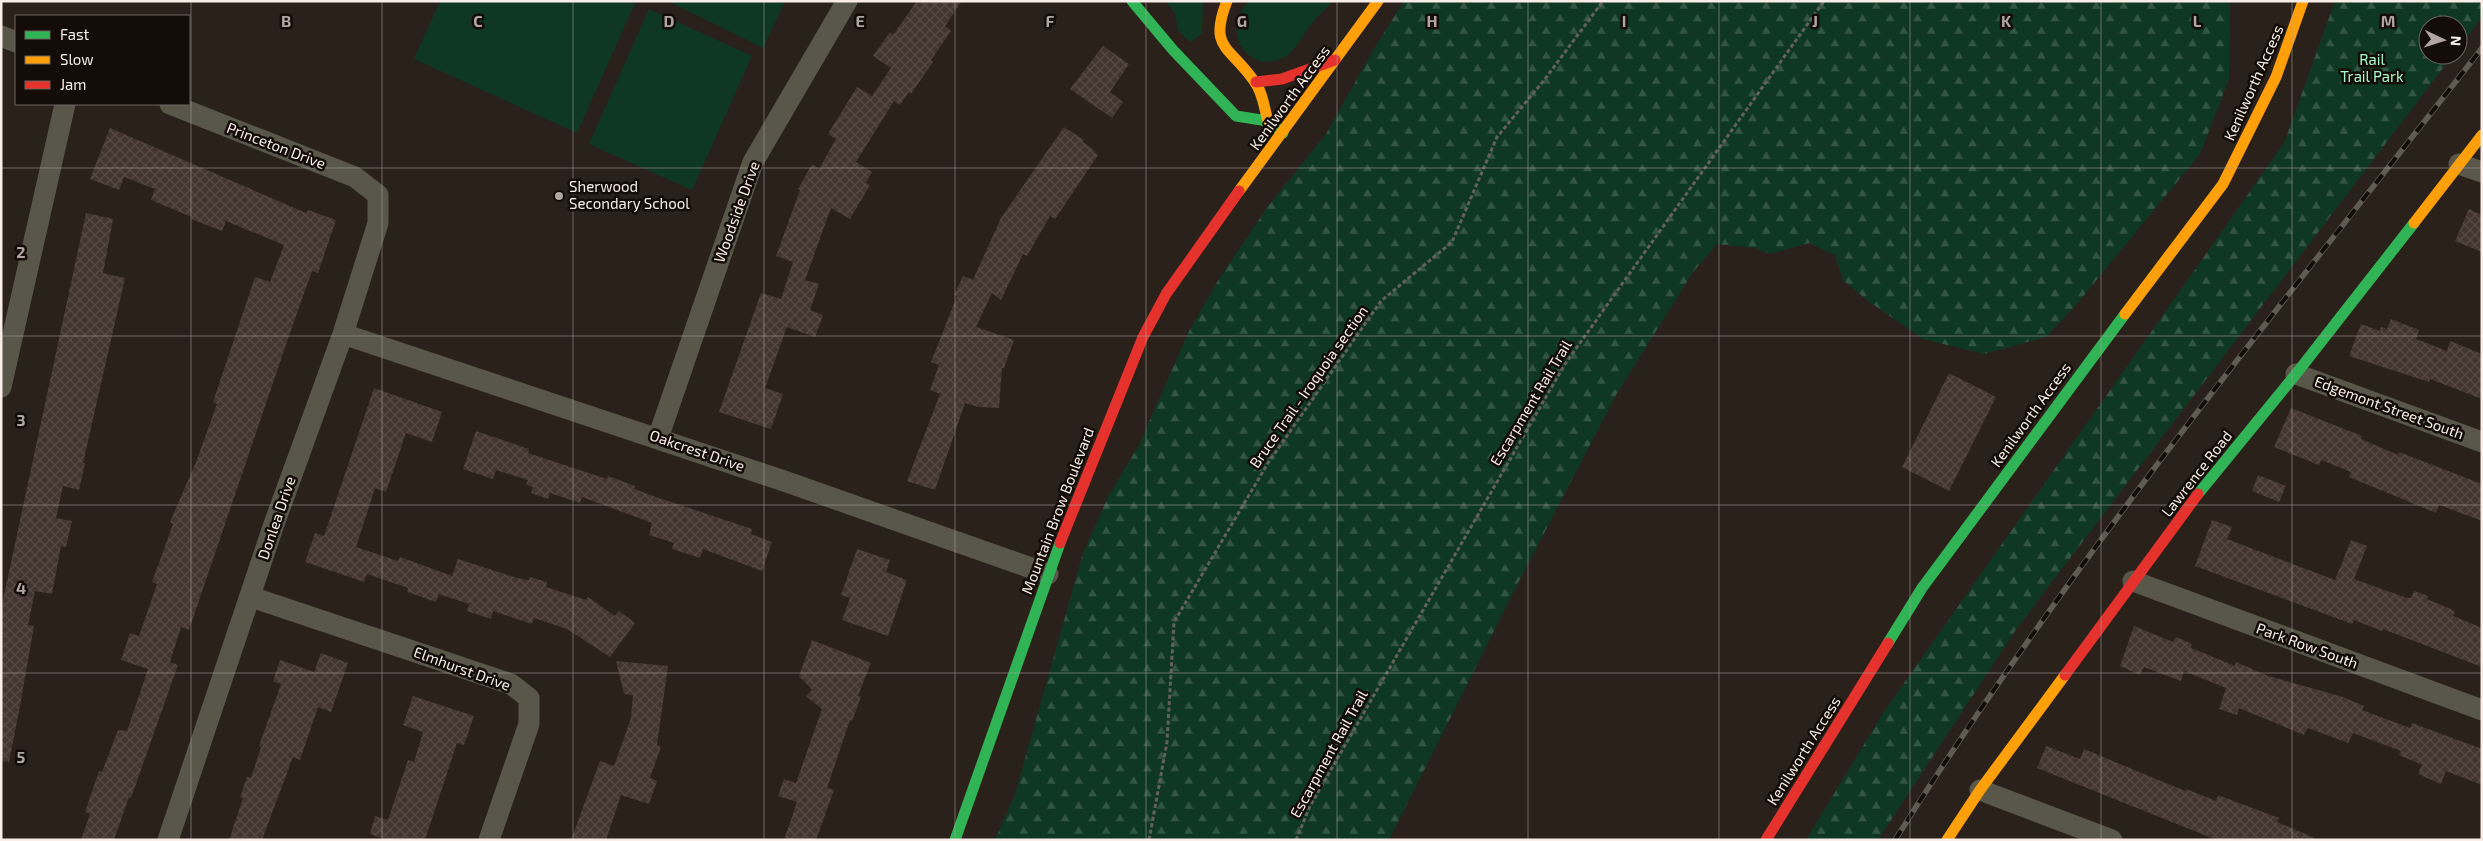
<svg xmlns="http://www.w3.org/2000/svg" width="2483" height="841" viewBox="0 0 2483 841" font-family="'Exo 2',sans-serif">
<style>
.grass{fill:#0f3823}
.forest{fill:url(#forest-firs)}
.building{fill:url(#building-cross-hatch)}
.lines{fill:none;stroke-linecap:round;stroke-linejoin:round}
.path{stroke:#646258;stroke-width:3;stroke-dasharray:4 2.5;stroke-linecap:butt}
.street{stroke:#58574a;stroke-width:21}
.fast{stroke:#30b455;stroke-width:11}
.slow{stroke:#ff9f0a;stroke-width:11}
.jam{stroke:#e5322d;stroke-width:11}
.rail-casing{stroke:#605c53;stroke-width:5.5}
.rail{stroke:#130c07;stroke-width:4;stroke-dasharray:11;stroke-linecap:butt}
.grid{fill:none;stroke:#b1a6a0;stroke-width:1;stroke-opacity:0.55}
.poi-dot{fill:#b1a6a0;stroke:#130c07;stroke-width:2}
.labels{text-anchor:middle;stroke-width:5;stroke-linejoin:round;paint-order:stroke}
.park-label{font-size:15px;fill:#a8fac9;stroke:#130c07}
.street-label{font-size:15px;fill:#f9eee7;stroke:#130c07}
.poi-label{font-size:15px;fill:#f9eee7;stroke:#130c07;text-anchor:start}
.grid-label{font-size:16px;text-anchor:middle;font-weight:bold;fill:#b1a6a0;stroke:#130c07;stroke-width:5;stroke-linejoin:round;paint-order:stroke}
</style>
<defs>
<pattern id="forest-firs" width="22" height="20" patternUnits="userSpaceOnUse" patternTransform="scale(1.25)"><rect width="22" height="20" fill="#0f3823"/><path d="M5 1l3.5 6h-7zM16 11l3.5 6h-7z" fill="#335543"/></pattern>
<pattern id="building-cross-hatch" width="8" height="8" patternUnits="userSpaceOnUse" patternTransform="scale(1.25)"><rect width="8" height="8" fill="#433630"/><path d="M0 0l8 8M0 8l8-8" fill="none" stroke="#564a44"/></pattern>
</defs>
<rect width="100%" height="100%" fill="#2a211b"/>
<path class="grass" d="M 440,1 L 636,1 L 577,133 L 414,59 Z
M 668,1 L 785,1 L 763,48 Z
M 1165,1 L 1203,1 L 1202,34 L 1190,42 L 1178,30 L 1175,13 Z
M 1249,1 L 1333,1 C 1324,11 1314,20 1307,30 C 1300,39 1295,51 1285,57 C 1248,77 1219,30 1249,1 Z
M 649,9 L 752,56 L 692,190 L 589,144 Z"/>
<path class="forest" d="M 1404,1 L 2230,1 L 2229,79 L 2200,154 L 2076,305 L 2046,337 L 1984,354 L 1923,339 L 1868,301 L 1843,280 L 1835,255 L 1809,243 L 1770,254 L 1755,248 L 1717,244 L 1693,272 L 1616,395 L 1515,589 L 1389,840 L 995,840 L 1015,794 L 1083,553 L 1109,495 L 1139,445 L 1189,331 L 1219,279 L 1266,209 L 1326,134 L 1372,52 Z
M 2335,1 L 2482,1 L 2482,17 L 2458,49 L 2458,25 L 2428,25 L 2428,55 L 2453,55 L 2017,628 L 1878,840 L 1806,840 L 1883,713 L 2284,143 Z"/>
<path class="building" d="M 917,1 L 962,1 L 945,26 L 951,31 L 931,60 L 933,62 L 911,94 L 909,92 L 900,105 L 894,101 L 856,162 L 872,172 L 866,183 L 870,185 L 850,219 L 831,208 L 805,280 L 819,284 L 810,310 L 823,315 L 815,337 L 787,327 L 765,388 L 783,394 L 771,429 L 719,412 L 761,293 L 781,299 L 793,262 L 776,256 L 800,190 L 798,189 L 812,164 L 819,169 L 836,139 L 828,134 L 857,87 L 872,96 L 891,68 L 873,56 L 890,32 L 893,35 Z
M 1103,46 L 1129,64 L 1110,92 L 1123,102 L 1112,118 L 1070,89 Z
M 1064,127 L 1084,140 L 1083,142 L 1095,151 L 1094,152 L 1098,155 L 1055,219 L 1050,216 L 1027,256 L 1023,254 L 1001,300 L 992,293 L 976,327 L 1014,340 L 1004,368 L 1002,368 L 999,408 L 978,407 L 965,403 L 935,490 L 907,481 L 940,394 L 930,390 L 939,365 L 931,362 L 957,296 L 954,295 L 963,276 L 973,280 L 1001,218 Z
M 110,128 L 306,213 L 308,210 L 336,220 L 318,273 L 312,271 L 291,330 L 189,630 L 181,627 L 170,662 L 178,665 L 131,798 L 129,797 L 114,840 L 81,840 L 90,814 L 85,812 L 99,771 L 102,772 L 118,730 L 127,731 L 148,669 L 121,660 L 130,633 L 139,636 L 157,584 L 152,582 L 173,524 L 170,522 L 196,462 L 217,404 L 213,402 L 255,277 L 270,282 L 284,245 L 226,221 L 222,231 L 191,219 L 192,217 L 151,200 L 155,189 L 124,177 L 119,190 L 90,179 Z
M 2469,209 L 2482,215 L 2482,252 L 2455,241 Z
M 86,213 L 113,219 L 103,273 L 125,278 L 83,463 L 85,463 L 79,490 L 63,486 L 56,518 L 72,521 L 66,547 L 61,546 L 52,594 L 35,591 L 28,625 L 34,626 L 20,706 L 9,762 L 1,761 L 1,609 Z
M 2391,319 L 2419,330 L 2416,339 L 2447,351 L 2450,341 L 2482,354 L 2482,399 L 2430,379 L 2429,382 L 2349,356 L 2361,324 L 2380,331 L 2381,327 L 2387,329 Z
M 1949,373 L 1996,397 L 1949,491 L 1902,467 Z
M 374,388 L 442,412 L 432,442 L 406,433 L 386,492 L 375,488 L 356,547 L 398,561 L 400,557 L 452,576 L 458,559 L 517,578 L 529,580 L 530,577 L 547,582 L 546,587 L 586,600 L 588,597 L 615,616 L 619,611 L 635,623 L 610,657 L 567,629 L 534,618 L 532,624 L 493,611 L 491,619 L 467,611 L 469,604 L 439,594 L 436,602 L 407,592 L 408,588 L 367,574 L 364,582 L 305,562 L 315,533 L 324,536 Z
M 2291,408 L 2362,436 L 2361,439 L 2398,455 L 2399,452 L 2482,484 L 2482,521 L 2442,506 L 2439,505 L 2436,513 L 2349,477 L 2351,472 L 2321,460 L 2319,465 L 2274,447 Z
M 476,431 L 529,449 L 528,453 L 607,479 L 608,476 L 635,486 L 635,489 L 653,496 L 752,529 L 751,534 L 772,542 L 762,571 L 703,549 L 700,558 L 672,549 L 674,543 L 649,535 L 652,523 L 582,497 L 580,503 L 550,493 L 548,499 L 531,493 L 533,487 L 526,485 L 528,480 L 496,470 L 493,479 L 463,469 Z
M 2258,475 L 2286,486 L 2279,502 L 2252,491 Z
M 2212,520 L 2232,527 L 2227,539 L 2335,580 L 2351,540 L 2367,546 L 2354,579 L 2407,598 L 2411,598 L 2414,591 L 2428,596 L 2427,599 L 2455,611 L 2453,616 L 2482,628 L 2482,667 L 2383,629 L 2382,631 L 2354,620 L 2352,624 L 2195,566 Z
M 857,549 L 890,560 L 886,572 L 907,580 L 888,636 L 842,620 L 850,598 L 841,595 Z
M 2134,626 L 2173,642 L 2176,637 L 2192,644 L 2191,648 L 2235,666 L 2236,662 L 2268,676 L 2343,697 L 2364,706 L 2362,710 L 2410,728 L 2412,723 L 2482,749 L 2482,785 L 2446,771 L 2441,784 L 2418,774 L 2422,765 L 2399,755 L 2401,751 L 2353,733 L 2348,743 L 2308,728 L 2304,735 L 2239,708 L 2237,715 L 2219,709 L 2226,688 L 2184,671 L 2181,681 L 2144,667 L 2140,675 L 2120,666 Z
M 812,640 L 871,663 L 858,696 L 861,697 L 852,721 L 850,720 L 827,788 L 834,790 L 816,840 L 784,840 L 797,802 L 778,796 L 784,779 L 796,783 L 822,709 L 806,696 L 812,690 L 799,676 Z
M 321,653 L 348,663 L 331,712 L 318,707 L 300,760 L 293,757 L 262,840 L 229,840 L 243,798 L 240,797 L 247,777 L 251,778 L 261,747 L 259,746 L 281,684 L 273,681 L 280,660 L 314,672 Z
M 616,661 L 668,666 L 657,745 L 661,747 L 650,778 L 657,781 L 649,804 L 621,795 L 606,840 L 571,840 L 600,761 L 614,766 L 631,718 L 633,695 L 624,694 Z
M 413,696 L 474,716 L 464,745 L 457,743 L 425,840 L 387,840 L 370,834 L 375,816 L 388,820 L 408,760 L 414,762 L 423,732 L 403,725 Z
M 2046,746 L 2080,759 L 2084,749 L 2185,791 L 2186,789 L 2216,801 L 2218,795 L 2279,818 L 2277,822 L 2319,840 L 2217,840 L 2037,768 Z"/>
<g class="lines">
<path class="path" d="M 1149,840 L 1167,742 L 1174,622 L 1268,463 L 1381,301 L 1452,242 L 1497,137 L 1545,79 L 1603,1
M 1296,840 L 1310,806 L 1565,364 L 1824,1"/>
<path class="street" d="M 1,36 L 16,42
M 2459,164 L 2482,172
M 343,334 L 787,482 L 1048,574
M 2296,374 L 2482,442
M 1,387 L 65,104
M 658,438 L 753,162 L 847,1
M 2133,581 L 2482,710
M 251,597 L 511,684 L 529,698 L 529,724 L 489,840
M 1980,790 L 2112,840
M 168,840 L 274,524 L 343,334 L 378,223 L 378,195 L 355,177 L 170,104"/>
<path class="fast" d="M 1132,1 L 1173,50 L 1236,116 L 1268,121 L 1283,133
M 2198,494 L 2296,374 L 2414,223
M 1888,643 L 1922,588 L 2125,314
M 955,840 L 1060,543"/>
<path class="slow" d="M 1227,1 C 1208,49 1230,46 1254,81 C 1263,92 1264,108 1268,121
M 1239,191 L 1378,1
M 2414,223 L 2482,135
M 2125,314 L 2223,184 L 2276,77 L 2303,1
M 1947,840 L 1980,790 L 2065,675"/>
<path class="jam" d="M 1256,82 L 1282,79 L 1335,60
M 1060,543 L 1143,337 L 1166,294 L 1239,191
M 2065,675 L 2198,494
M 1766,840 L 1888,643"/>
<g class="rail-casing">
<path id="rail" d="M 1895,840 C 2070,561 2280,307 2482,48"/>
</g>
<use href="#rail" class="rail"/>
</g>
<path class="grid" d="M 191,1 L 191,840M 382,1 L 382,840M 573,1 L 573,840M 764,1 L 764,840M 955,1 L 955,840M 1146,1 L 1146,840M 1337,1 L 1337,840M 1528,1 L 1528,840M 1719,1 L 1719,840M 1910,1 L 1910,840M 2101,1 L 2101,840M 2292,1 L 2292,840M 1,168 L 2482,168M 1,336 L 2482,336M 1,505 L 2482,505M 1,673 L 2482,673"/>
<circle class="poi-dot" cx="559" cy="196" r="5"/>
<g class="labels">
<g class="park-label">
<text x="2372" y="65">Rail<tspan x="2372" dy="17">Trail Park</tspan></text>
</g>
<g class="street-label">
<text transform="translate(2254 83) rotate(-66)" y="5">Kenilworth Access</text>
<text transform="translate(1290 98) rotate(-54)" y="5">Kenilworth Access</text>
<text transform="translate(276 146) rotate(21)" y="5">Princeton Drive</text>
<text transform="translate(737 212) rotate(-70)" y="5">Woodside Drive</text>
<text transform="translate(1309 387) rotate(-55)" y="5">Bruce Trail - Iroquoia section</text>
<text transform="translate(1531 403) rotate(-59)" y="5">Escarpment Rail Trail</text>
<text transform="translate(2389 408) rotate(20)" y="5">Edgemont Street South</text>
<text transform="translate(2031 415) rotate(-54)" y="5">Kenilworth Access</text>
<text transform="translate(697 451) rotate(19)" y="5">Oakcrest Drive</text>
<text transform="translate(2197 474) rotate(-52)" y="5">Lawrence Road</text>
<text transform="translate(1058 511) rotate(-69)" y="5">Mountain Brow Boulevard</text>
<text transform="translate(277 518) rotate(-71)" y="5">Donlea Drive</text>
<text transform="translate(2307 646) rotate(20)" y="5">Park Row South</text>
<text transform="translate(462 669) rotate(20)" y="5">Elmhurst Drive</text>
<text transform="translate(1804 751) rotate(-58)" y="5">Kenilworth Access</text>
<text transform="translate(1329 754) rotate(-61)" y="5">Escarpment Rail Trail</text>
</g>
<g class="poi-label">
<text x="569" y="192">Sherwood<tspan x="569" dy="17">Secondary School</tspan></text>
</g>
</g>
<g class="grid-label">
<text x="286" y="27">B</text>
<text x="478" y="27">C</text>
<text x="669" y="27">D</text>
<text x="860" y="27">E</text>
<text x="1050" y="27">F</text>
<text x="1242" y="27">G</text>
<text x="1432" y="27">H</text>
<text x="1624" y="27">I</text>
<text x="1815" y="27">J</text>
<text x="2006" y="27">K</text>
<text x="2197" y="27">L</text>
<text x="2388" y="27">M</text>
<text x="21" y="258">2</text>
<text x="21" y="426">3</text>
<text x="21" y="594">4</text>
<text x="21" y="763">5</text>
</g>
<rect width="2483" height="841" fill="none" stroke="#f9eee7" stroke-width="5"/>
<rect x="15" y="15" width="175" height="90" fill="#130c07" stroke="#6f6661"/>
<rect x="25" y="31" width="25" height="8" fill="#30b455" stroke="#6f6661"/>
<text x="60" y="40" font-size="15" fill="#f9eee7">Fast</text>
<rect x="25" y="56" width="25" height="8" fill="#ff9f0a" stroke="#6f6661"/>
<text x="60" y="65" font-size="15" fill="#f9eee7">Slow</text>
<rect x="25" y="81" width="25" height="8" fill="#e5322d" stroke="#6f6661"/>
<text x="60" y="90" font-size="15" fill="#f9eee7">Jam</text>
<g transform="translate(2443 40) rotate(94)"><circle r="24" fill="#130c07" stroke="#6f6661"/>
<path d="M0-4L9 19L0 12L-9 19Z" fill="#b1a6a0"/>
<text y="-8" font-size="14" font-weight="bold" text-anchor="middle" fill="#f9eee7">N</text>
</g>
</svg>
